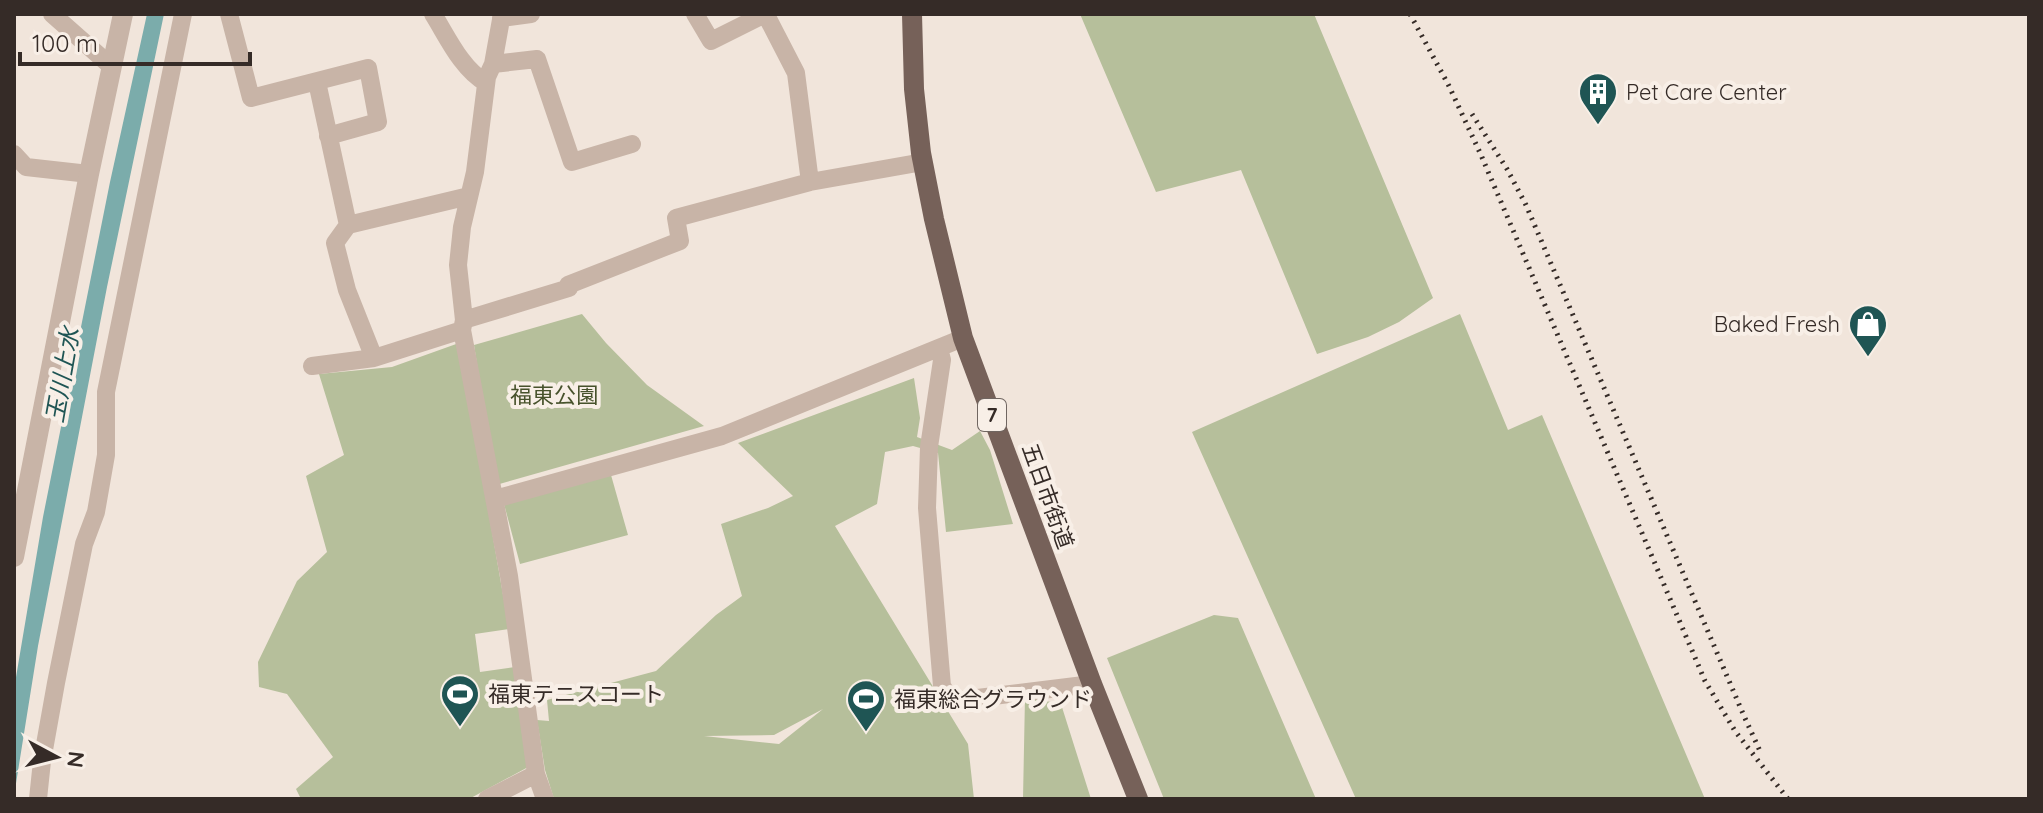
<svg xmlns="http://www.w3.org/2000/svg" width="2043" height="813" viewBox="0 0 2043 813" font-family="Quicksand,'Noto Sans JP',sans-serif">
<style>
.green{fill:#b6bf9b;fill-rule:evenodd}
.water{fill:#7bacab}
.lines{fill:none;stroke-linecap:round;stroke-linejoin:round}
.minor{stroke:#c8b4a7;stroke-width:18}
.tertiary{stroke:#c8b4a7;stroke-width:20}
.primary{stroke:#766159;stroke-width:20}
.rail{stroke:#352b27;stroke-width:5;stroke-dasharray:2 6;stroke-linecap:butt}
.labels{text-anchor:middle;stroke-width:8;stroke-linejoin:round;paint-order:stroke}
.shield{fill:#f8efe7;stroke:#706661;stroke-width:2}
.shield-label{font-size:20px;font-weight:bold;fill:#352b27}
.poi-label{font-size:22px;fill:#352b27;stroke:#f8efe7;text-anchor:start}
.park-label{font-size:22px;fill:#47522c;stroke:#f8efe7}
.street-label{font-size:22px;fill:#352b27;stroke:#f8efe7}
.water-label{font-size:24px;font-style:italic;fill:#1f5554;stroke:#f8efe7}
</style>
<rect width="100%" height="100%" fill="#f1e5db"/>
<path class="green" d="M 1080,14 L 1314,14 L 1433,298 L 1399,322 L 1368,337 L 1317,354 L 1241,170 L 1156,192 Z
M 582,314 L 606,343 L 647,385 L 704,426 L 496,485 L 474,345 Z
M 1460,314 L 1508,430 L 1542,415 L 1705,799 L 1356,799 L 1192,432 Z
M 459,343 L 509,629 L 475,634 L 480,672 L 515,667 L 530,766 L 469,799 L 301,799 L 296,789 L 333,757 L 287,694 L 259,687 L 258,662 L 297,581 L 327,552 L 306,476 L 344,455 L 319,374 L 392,367 Z
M 914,378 L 920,418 L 917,437 L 952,450 L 980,431 L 990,450 L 1013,524 L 946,532 L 938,453 L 913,446 L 885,452 L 877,504 L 835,526 L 968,744 L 974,799 L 554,799 L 545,770 L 537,720 L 549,721 L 547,700 L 656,671 L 716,615 L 742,596 L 721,524 L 768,508 L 793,496 L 738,443 ZM 823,709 L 779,744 L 704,736 L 774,735 Z
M 611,475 L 628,535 L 520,564 L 504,504 Z
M 1214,615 L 1238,618 L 1316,799 L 1164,799 L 1107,658 Z
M 1025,697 L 1061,704 L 1091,799 L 1023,799 Z"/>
<path class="water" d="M 147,14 L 164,14 L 107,287 L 38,646 L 14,796 L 14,689 L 43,517 L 110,182 Z"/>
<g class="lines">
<path class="minor" d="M 52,14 L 112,67
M 229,14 L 251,98 L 368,68 L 378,122 L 328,136
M 433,14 C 448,38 461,68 486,83
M 502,14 L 493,64 L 487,77 L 475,172 L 462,227 L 458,265 L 464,320 L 462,330 L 509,576 L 536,774 L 545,799
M 695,14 L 711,41 L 765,14
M 766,15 L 796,73 L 810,182
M 501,18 L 531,14
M 493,64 L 537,59 L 572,162 L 632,144
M 317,82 L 348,225
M 14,154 L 26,167 L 89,174
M 568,285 L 680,241 L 676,218 L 810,182 L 923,162
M 464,320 L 569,288
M 462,330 L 374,358 L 347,290 L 335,243 L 348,225 L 469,196
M 939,348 L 942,360 L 929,447 L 927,508 L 942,686 L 948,696 L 961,700 L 1092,684
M 312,366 L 374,358
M 495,499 L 722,436 L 963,338
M 38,799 L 42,761 L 56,683 L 84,544 L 96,512 L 106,455 L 106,392 L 183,14
M 487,799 L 536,774"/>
<path class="tertiary" d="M 14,557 L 89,174 L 123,14"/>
<path class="primary" d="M 912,14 L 914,89 L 921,153 L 934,219 L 963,338 L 1092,684 L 1138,799"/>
<path class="rail" d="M 1410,14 L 1449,86 L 1481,155 L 1705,681 L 1735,731 L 1788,799
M 1472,114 L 1507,169 L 1526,205 L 1744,716 L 1760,751"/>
</g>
<defs>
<g id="building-pin" transform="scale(2)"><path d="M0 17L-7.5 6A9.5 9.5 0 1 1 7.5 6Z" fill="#1f5554" stroke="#f8efe7"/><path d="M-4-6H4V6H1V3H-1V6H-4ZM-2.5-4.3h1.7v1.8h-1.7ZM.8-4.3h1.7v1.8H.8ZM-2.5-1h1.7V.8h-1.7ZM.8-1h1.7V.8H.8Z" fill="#fff"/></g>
<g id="shop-pin" transform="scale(2)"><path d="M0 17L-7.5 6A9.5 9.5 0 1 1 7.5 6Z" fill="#1f5554" stroke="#f8efe7"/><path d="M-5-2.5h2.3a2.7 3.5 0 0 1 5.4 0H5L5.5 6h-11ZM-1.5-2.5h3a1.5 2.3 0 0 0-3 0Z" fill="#fff"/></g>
<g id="stadium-pin" transform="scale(2)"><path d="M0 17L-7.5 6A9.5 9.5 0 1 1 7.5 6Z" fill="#1f5554" stroke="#f8efe7"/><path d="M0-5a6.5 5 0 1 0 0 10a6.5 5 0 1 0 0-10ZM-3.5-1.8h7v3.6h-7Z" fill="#fff"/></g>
</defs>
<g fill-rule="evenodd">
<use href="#building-pin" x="1598" y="92"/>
<use href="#shop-pin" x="1868" y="324"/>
<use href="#stadium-pin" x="460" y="694"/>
<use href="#stadium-pin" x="866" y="699"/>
</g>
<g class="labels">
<rect class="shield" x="978" y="399" width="28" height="32" rx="6"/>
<g class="shield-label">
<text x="992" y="422">7</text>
</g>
<g class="poi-label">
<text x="1626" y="100">Pet Care Center</text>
<text x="1840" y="332" text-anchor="end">Baked Fresh</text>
<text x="488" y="702">福東テニスコート</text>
<text x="894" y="707">福東総合グラウンド</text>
</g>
<g class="park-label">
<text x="554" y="403">福東公園</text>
</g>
<g class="street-label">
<text transform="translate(1048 496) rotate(70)" y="8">五日市街道</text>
</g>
<g class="water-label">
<text transform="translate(63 375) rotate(-80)" y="8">玉川上水</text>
</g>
</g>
<rect width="2043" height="813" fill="none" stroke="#352b27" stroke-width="32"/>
<g transform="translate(56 757) rotate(97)" stroke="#f8efe7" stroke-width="6" paint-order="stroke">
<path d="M0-6L14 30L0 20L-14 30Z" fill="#352b27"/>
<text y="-12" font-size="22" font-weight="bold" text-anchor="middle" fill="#352b27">N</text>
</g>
<path d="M20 52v12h230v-12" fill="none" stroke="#352b27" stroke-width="4"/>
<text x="32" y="52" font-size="24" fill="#352b27" stroke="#f8efe7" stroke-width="6" paint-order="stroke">100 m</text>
</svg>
